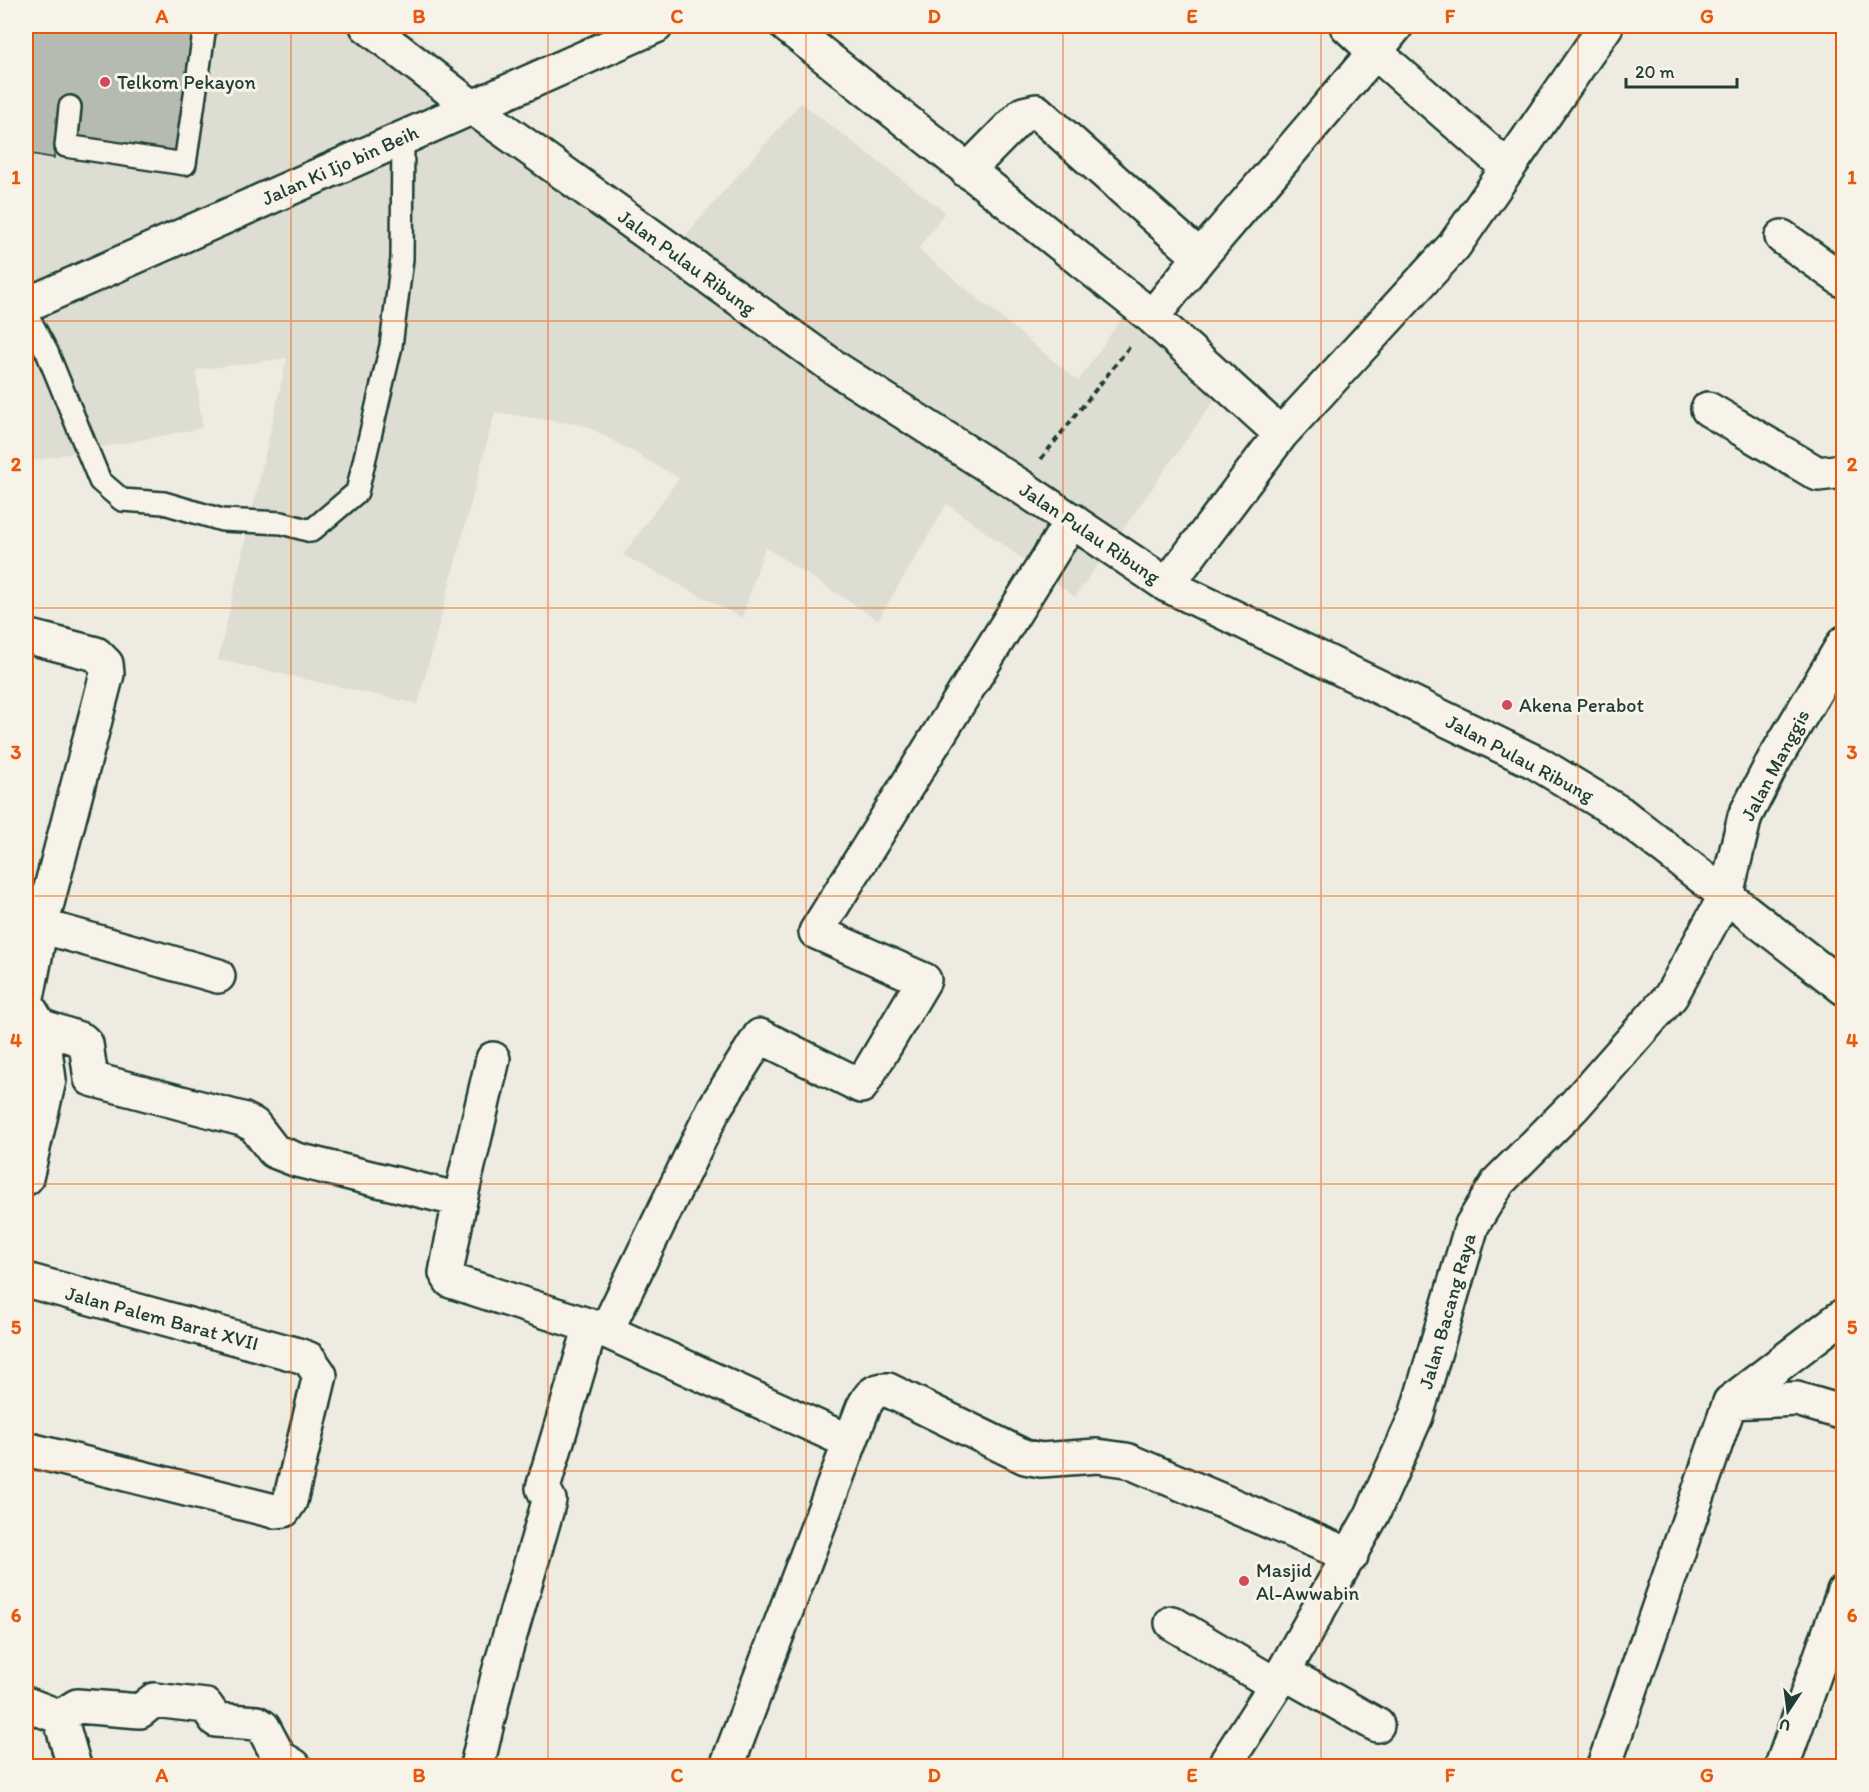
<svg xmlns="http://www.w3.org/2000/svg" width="1869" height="1792" viewBox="0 0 1869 1792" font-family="Itim,sans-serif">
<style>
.built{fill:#ddddd2}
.building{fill:#b5bbb0;stroke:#1f3d34;stroke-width:1.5}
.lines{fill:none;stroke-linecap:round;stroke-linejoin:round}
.lane-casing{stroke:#1f3d34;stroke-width:26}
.street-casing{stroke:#1f3d34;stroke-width:38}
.secondary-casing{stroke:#1f3d34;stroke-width:38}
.path{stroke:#1f3d34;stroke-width:4;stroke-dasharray:6 4.5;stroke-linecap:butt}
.lane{stroke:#f7f3e8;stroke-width:21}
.street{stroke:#f7f3e8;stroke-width:33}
.secondary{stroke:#f7f3e8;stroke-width:33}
.grid{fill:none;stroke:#e8590c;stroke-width:1.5;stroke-opacity:0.55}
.poi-dot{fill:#d1495b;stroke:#f7f3e8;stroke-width:2}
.labels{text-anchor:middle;stroke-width:6;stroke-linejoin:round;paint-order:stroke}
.poi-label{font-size:20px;fill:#1f3d34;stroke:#f7f3e8;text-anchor:start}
.street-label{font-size:20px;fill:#1f3d34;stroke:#f7f3e8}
.neatline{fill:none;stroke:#e8590c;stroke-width:2}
.grid-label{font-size:20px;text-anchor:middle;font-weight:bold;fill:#e8590c}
</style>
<rect width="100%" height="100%" fill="#eeece1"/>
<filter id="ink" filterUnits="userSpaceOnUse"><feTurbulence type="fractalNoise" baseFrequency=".0167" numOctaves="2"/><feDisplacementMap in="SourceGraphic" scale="12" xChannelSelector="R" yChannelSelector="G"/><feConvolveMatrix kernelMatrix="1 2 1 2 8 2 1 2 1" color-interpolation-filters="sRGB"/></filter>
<g filter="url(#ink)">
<path class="built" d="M 26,26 L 401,26 L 677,245 L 801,103 L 945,212 L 918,249 L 1078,381 L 1131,305 L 1233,374 L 1075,597 L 947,504 L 878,620 L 765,547 L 742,618 L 623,555 L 679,478 L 587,426 L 495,412 L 418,704 L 218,660 L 287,358 L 196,370 L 202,428 L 26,462 Z"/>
<path class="building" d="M 26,26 L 193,26 L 175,153 L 55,138 L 54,158 L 26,153 Z"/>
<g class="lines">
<g class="lane-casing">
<path id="lane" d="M 70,107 L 66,146 L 185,164 L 205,26
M 26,313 L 47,352 L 100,481 L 122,500 L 164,503 L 222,520 L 282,523 L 311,531 L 357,492 L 391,346 L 402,259 L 403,136"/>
</g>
<g class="street-casing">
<path id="street" d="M 787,26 L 1152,317 L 1281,434
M 1396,26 L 1375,52 L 1508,168
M 967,171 L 1023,114 L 1036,111 L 1200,257
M 1782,237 L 1844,281
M 1152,317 L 1200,257 L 1375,52 L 1347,26
M 1708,409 L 1818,474 L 1844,471
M 1167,585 L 1281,434 L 1454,246 L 1606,26
M 26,636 L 96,654 L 106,664 L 107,674 L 41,926 L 26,1003 L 40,1026 L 82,1040 L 86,1044 L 91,1079 L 242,1119 L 254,1125 L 274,1151 L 297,1160 L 460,1200 L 446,1273 L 451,1281 L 606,1331 L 850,1442
M 1726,895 L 1745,816 L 1774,760 L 1844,643
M 41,926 L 218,976
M 26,1178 L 49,1080 L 42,1027
M 460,1200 L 493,1059
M 26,1280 L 298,1355 L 309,1359 L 320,1375 L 290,1501 L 284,1510 L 274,1511 L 26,1449
M 606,1331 L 714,1109 L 760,1036 L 861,1086 L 924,980 L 816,932 L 1072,520
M 1730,1402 L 1844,1315
M 1172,1623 L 1276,1685
M 1283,1672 L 1377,1725
M 26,1704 L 60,1717
M 60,1717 L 77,1706 L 140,1711 L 154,1700 L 206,1706 L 216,1720 L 257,1723 L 263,1727 L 279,1757 L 294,1766
M 60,1717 L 74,1766
M 477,1766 L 498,1676 L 546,1512 L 549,1500 L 543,1488 L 591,1326
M 727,1766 L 863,1408 C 869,1396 874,1389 888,1390 L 1025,1457 L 1041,1460 L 1097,1456 L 1126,1460 L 1351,1556
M 1604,1766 L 1730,1402 L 1797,1399 L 1844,1413
M 1782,1766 L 1844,1591"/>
</g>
<g class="secondary-casing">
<path id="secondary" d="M 367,26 L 472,107 L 838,370 L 1020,486 L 1167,585 L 1537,763 L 1620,813 L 1844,988
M 26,305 L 656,26
M 1224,1766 L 1276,1685 L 1372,1515 L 1416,1416 L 1472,1225 L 1499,1181 L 1574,1106 L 1671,996 L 1726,895"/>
</g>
<path class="path" d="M 1041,459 L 1131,345"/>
<use href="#lane" class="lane"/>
<use href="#street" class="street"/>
<use href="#secondary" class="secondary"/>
</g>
</g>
<path class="grid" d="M 291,26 L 291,1766M 548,26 L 548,1766M 806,26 L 806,1766M 1063,26 L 1063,1766M 1321,26 L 1321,1766M 1578,26 L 1578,1766M 26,321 L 1844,321M 26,608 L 1844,608M 26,896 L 1844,896M 26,1184 L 1844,1184M 26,1471 L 1844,1471"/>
<g class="poi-dot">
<circle cx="105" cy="82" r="6"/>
<circle cx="1507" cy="705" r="6"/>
<circle cx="1244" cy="1581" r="6"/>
</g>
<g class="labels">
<g class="poi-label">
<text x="117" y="89">Telkom Pekayon</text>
<text x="1519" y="712">Akena Perabot</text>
<text x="1256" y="1577">Masjid<tspan x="1256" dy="23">Al-Awwabin</tspan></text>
</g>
<g class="street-label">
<text transform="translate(340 165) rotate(-24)" y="7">Jalan Ki Ijo bin Beih</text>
<text transform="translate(687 262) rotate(36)" y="7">Jalan Pulau Ribung</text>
<text transform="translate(1090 533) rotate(34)" y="7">Jalan Pulau Ribung</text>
<text transform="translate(1520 758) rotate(28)" y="7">Jalan Pulau Ribung</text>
<text transform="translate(1775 765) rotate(-62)" y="7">Jalan Manggis</text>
<text transform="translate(1447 1311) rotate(-74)" y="7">Jalan Bacang Raya</text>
<text transform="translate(162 1318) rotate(15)" y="7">Jalan Palem Barat XVII</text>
</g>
</g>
<rect width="1869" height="1792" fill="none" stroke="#f7f3e8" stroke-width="66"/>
<g transform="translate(1788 1711) rotate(193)" stroke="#f7f3e8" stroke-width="4.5" paint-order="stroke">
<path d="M0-4.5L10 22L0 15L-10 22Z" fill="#1f3d34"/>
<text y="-9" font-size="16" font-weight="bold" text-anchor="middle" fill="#1f3d34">U</text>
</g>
<path d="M1626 78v9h111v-9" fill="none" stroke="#1f3d34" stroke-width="3"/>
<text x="1635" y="78" font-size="18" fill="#1f3d34" stroke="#f7f3e8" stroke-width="4.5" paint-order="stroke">20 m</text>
<rect x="33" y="33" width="1803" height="1726" class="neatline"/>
<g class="grid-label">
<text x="162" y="23">A</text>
<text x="419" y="23">B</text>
<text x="677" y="23">C</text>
<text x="934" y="23">D</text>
<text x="1192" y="23">E</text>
<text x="1450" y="23">F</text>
<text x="1707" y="23">G</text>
<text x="16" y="184">1</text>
<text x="1852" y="184">1</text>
<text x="16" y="471">2</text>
<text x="1852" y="471">2</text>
<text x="16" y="759">3</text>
<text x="1852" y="759">3</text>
<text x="16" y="1047">4</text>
<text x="1852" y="1047">4</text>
<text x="16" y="1334">5</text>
<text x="1852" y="1334">5</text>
<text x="16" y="1622">6</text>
<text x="1852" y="1622">6</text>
<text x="162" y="1782">A</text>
<text x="419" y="1782">B</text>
<text x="677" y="1782">C</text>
<text x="934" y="1782">D</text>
<text x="1192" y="1782">E</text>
<text x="1450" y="1782">F</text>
<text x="1707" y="1782">G</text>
</g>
</svg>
